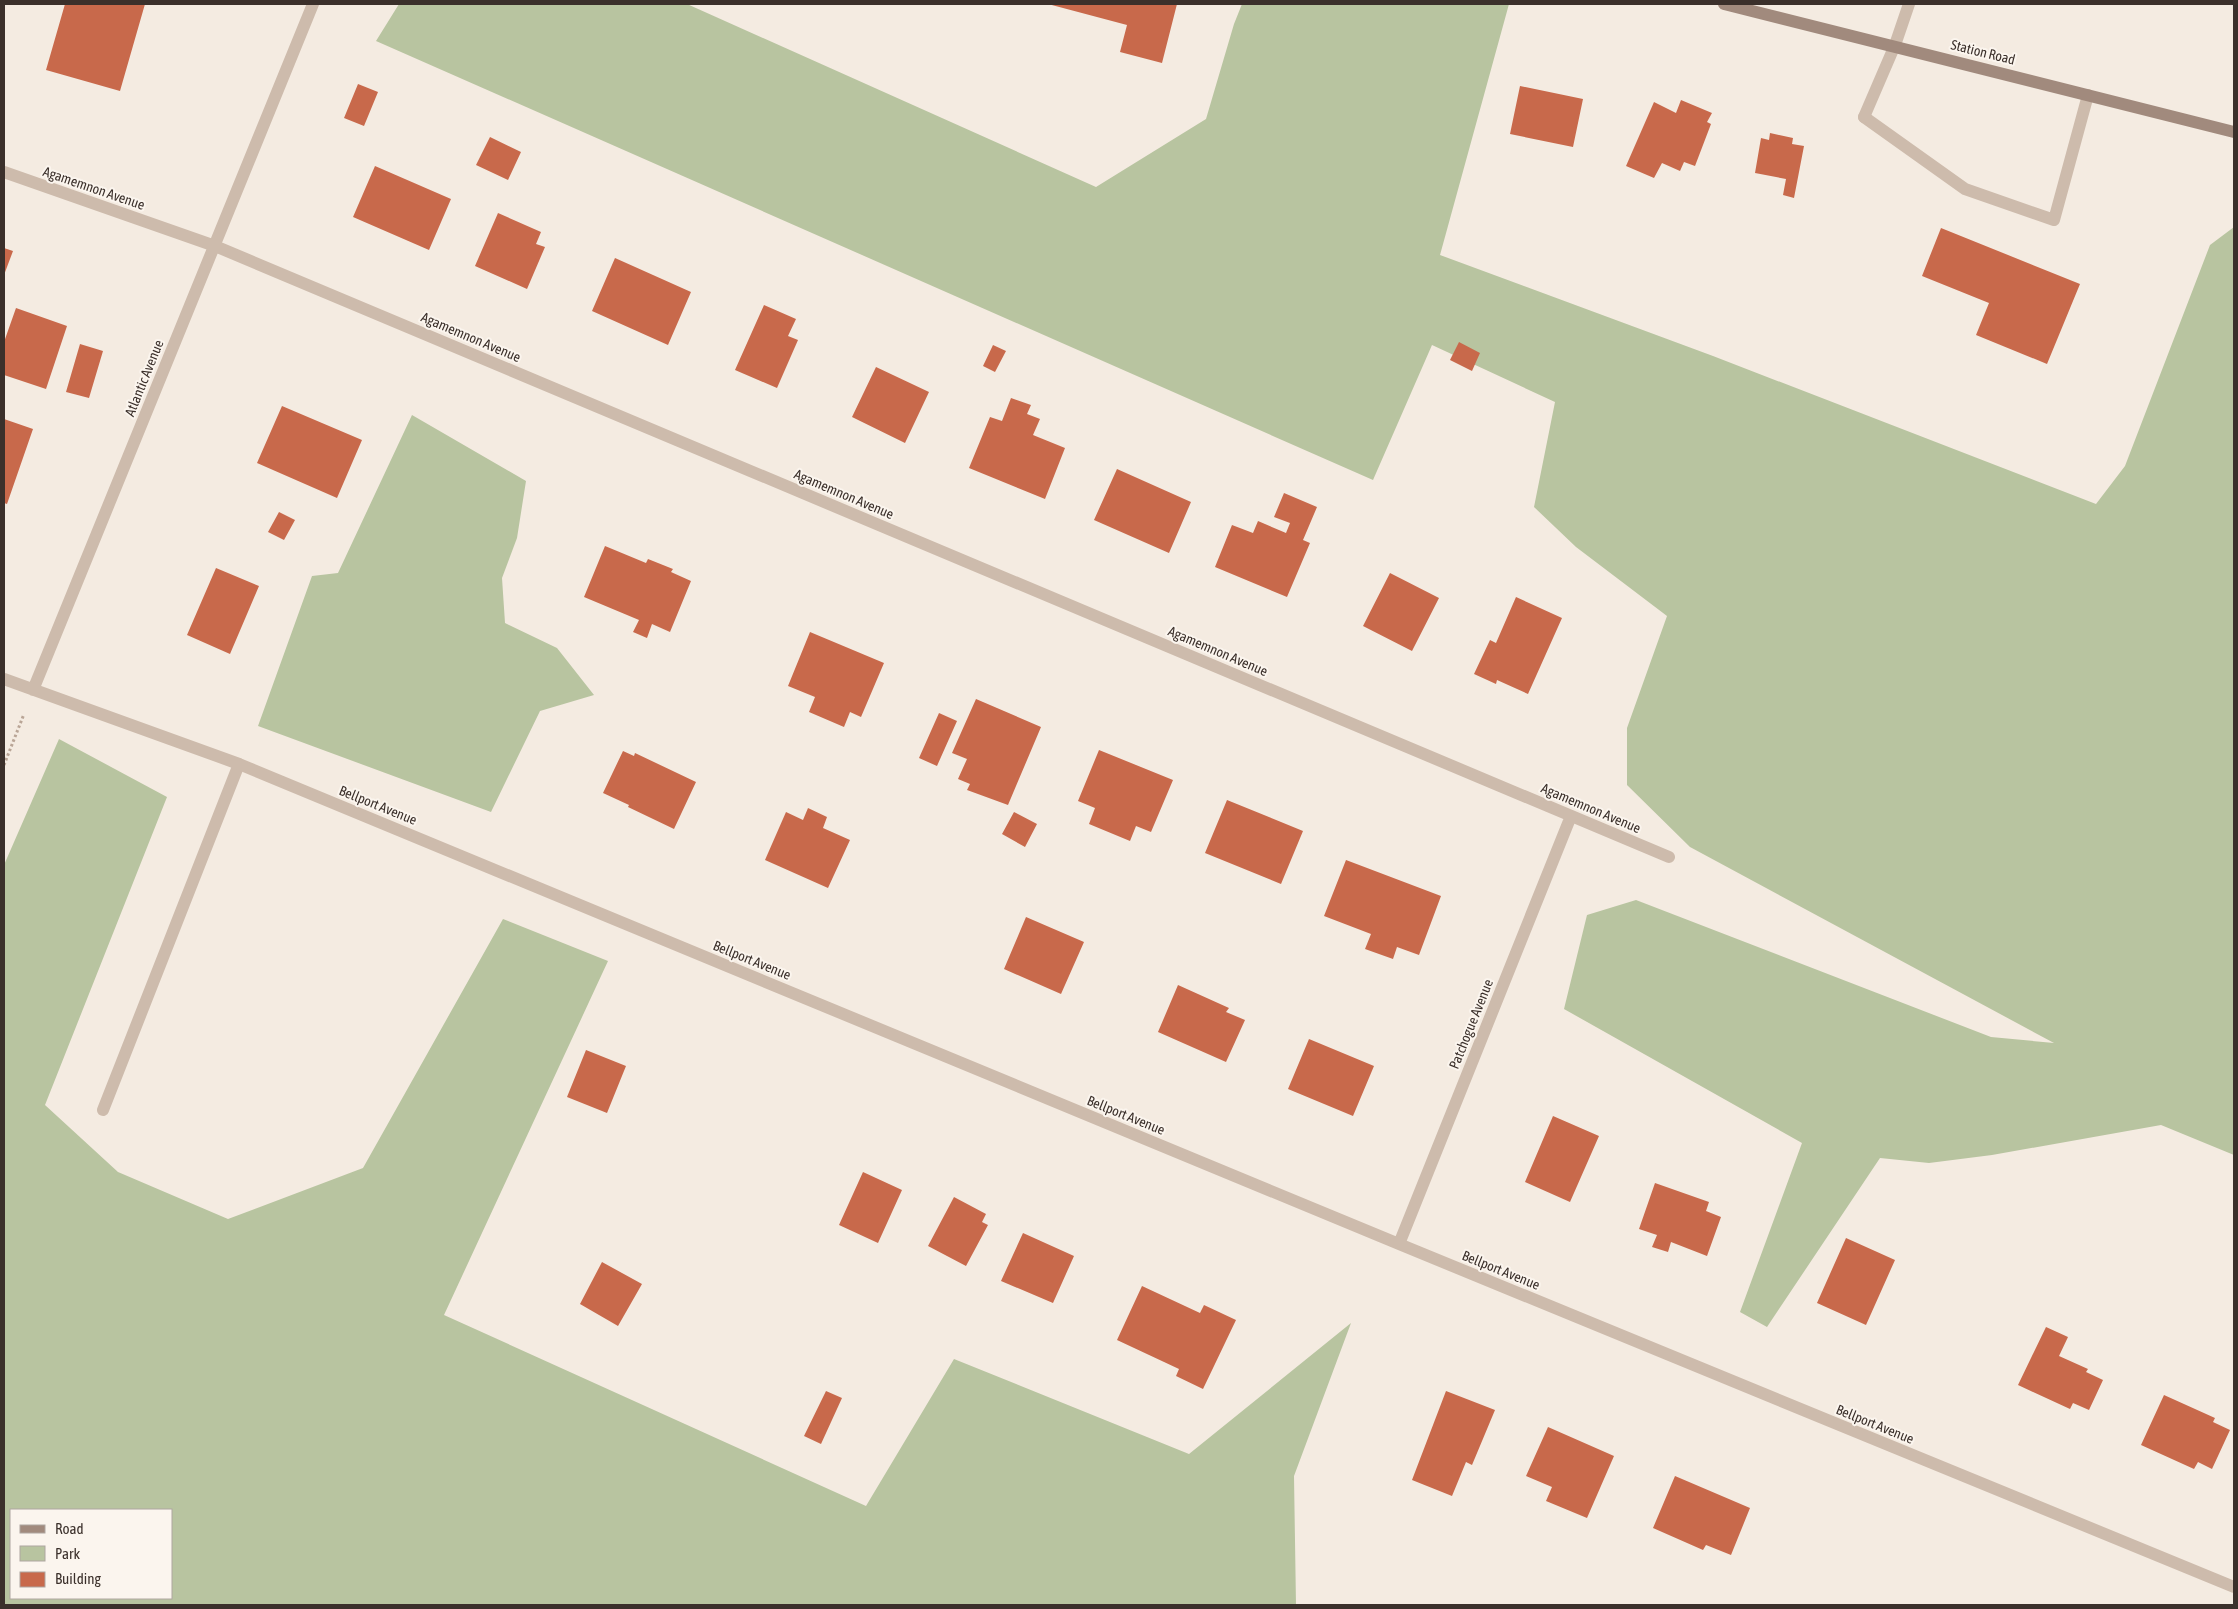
<svg xmlns="http://www.w3.org/2000/svg" width="2238" height="1609" viewBox="0 0 2238 1609" font-family="'Asap Condensed',sans-serif">
<style>
.green{fill:#b8c4a0;fill-rule:evenodd}
.building{fill:#c8694b}
.lines{fill:none;stroke-linecap:round;stroke-linejoin:round}
.path{stroke:#b9a596;stroke-width:3;stroke-dasharray:2.5 2.5;stroke-linecap:butt}
.service{stroke:#cdbbac;stroke-width:12}
.minor{stroke:#cdbbac;stroke-width:12}
.secondary{stroke:#a18a7d;stroke-width:12}
.labels{text-anchor:middle;stroke-width:4;stroke-linejoin:round;paint-order:stroke}
.street-label{font-size:14px;fill:#3b302b;stroke:#fbf5ee}
</style>
<rect width="100%" height="100%" fill="#f4ebe1"/>
<path class="green" d="M 399,4 L 687,4 L 1096,187 L 1206,119 L 1234,24 L 1242,4 L 1509,4 L 1440,255 L 1713,356 L 2096,504 L 2125,466 L 2210,245 L 2234,227 L 2234,1155 L 2161,1125 L 1992,1155 L 1929,1163 L 1880,1158 L 1767,1327 L 1740,1312 L 1802,1143 L 1564,1009 L 1587,915 L 1636,900 L 1991,1037 L 2054,1043 L 1690,847 L 1627,785 L 1627,728 L 1667,616 L 1576,547 L 1534,507 L 1555,402 L 1432,345 L 1373,480 L 376,41 Z
M 412,415 L 526,481 L 517,538 L 502,578 L 505,623 L 557,648 L 594,695 L 540,711 L 491,812 L 258,726 L 312,576 L 338,573 Z
M 59,739 L 167,797 L 45,1105 L 118,1172 L 228,1219 L 363,1168 L 503,919 L 608,961 L 444,1315 L 866,1506 L 954,1359 L 1189,1454 L 1351,1323 L 1294,1476 L 1296,1605 L 4,1605 L 4,865 ZM 11,1510 L 171,1510 L 171,1598 L 11,1598 Z"/>
<path class="building" d="M 65,4 L 145,4 L 120,91 L 46,70 Z
M 1048,4 L 1177,4 L 1162,63 L 1120,52 L 1127,25 Z
M 358,84 L 378,92 L 364,126 L 344,118 Z
M 1520,86 L 1583,99 L 1573,147 L 1510,134 Z
M 1681,100 L 1712,113 L 1707,122 L 1711,124 L 1695,166 L 1684,162 L 1680,171 L 1662,163 L 1654,178 L 1626,166 L 1654,102 L 1676,113 Z
M 1770,133 L 1793,138 L 1792,144 L 1804,146 L 1794,198 L 1783,195 L 1786,179 L 1755,173 L 1761,138 L 1769,140 Z
M 490,137 L 521,152 L 508,180 L 476,165 Z
M 375,166 L 451,199 L 429,250 L 353,217 Z
M 498,213 L 541,232 L 536,244 L 545,247 L 527,289 L 475,266 Z
M 1941,228 L 2080,284 L 2047,364 L 1976,335 L 1989,303 L 1922,276 Z
M 4,248 L 13,251 L 4,275 Z
M 615,258 L 691,292 L 668,345 L 592,311 Z
M 764,305 L 796,319 L 788,336 L 798,340 L 777,388 L 735,370 Z
M 16,308 L 67,326 L 46,389 L 4,375 L 4,342 Z
M 1459,342 L 1480,353 L 1472,371 L 1450,360 Z
M 80,344 L 103,351 L 89,398 L 66,392 Z
M 993,345 L 1006,351 L 995,372 L 983,366 Z
M 876,367 L 929,392 L 905,443 L 852,417 Z
M 1011,398 L 1031,405 L 1027,414 L 1040,419 L 1033,435 L 1065,448 L 1045,499 L 969,468 L 990,417 L 1002,421 Z
M 282,406 L 362,440 L 337,498 L 257,463 Z
M 4,419 L 33,429 L 7,504 L 4,503 Z
M 1117,469 L 1191,502 L 1169,553 L 1094,520 Z
M 1284,493 L 1317,507 L 1303,540 L 1310,543 L 1287,597 L 1215,567 L 1232,525 L 1253,533 L 1258,521 L 1286,533 L 1290,523 L 1274,517 Z
M 279,512 L 295,520 L 284,540 L 268,532 Z
M 605,546 L 646,563 L 648,559 L 673,569 L 671,572 L 691,581 L 670,632 L 652,624 L 647,638 L 633,632 L 639,620 L 584,597 Z
M 216,568 L 259,586 L 230,654 L 187,635 Z
M 1390,573 L 1439,598 L 1412,651 L 1363,626 Z
M 1516,597 L 1562,618 L 1528,694 L 1497,680 L 1496,684 L 1474,674 L 1490,640 L 1496,643 Z
M 810,632 L 884,663 L 861,717 L 850,712 L 844,727 L 809,712 L 815,697 L 788,686 Z
M 976,699 L 1041,727 L 1008,805 L 967,790 L 970,784 L 958,779 L 967,759 L 952,753 Z
M 939,713 L 957,721 L 937,766 L 919,758 Z
M 1099,750 L 1173,780 L 1151,832 L 1136,826 L 1130,841 L 1089,824 L 1095,808 L 1078,801 Z
M 623,751 L 634,756 L 635,753 L 696,782 L 674,829 L 628,807 L 629,805 L 603,793 Z
M 1227,800 L 1303,831 L 1281,884 L 1205,853 Z
M 808,808 L 827,817 L 823,828 L 850,840 L 828,888 L 765,860 L 786,812 L 803,820 Z
M 1014,812 L 1037,824 L 1025,847 L 1002,834 Z
M 1346,860 L 1441,896 L 1419,955 L 1397,947 L 1393,959 L 1365,949 L 1371,934 L 1324,916 Z
M 1026,917 L 1084,942 L 1061,994 L 1004,969 Z
M 1178,985 L 1229,1008 L 1226,1012 L 1245,1020 L 1226,1062 L 1158,1032 Z
M 1309,1039 L 1374,1066 L 1353,1116 L 1288,1089 Z
M 586,1050 L 626,1066 L 607,1113 L 567,1097 Z
M 1553,1116 L 1599,1136 L 1570,1202 L 1525,1182 Z
M 863,1172 L 902,1190 L 878,1243 L 839,1225 Z
M 1655,1183 L 1709,1202 L 1706,1211 L 1721,1217 L 1707,1256 L 1671,1242 L 1668,1252 L 1652,1247 L 1657,1235 L 1639,1229 Z
M 954,1197 L 986,1214 L 982,1222 L 988,1225 L 966,1266 L 928,1246 Z
M 1023,1233 L 1074,1256 L 1053,1303 L 1001,1281 Z
M 1846,1238 L 1895,1260 L 1866,1325 L 1817,1303 Z
M 602,1262 L 642,1284 L 618,1326 L 580,1304 Z
M 1142,1286 L 1200,1313 L 1204,1305 L 1236,1320 L 1203,1389 L 1176,1376 L 1179,1369 L 1117,1340 Z
M 2046,1327 L 2068,1337 L 2059,1356 L 2088,1369 L 2086,1372 L 2103,1380 L 2089,1410 L 2073,1403 L 2070,1409 L 2018,1385 Z
M 826,1391 L 842,1398 L 821,1444 L 804,1436 Z
M 1446,1391 L 1495,1410 L 1472,1465 L 1466,1462 L 1452,1496 L 1412,1480 Z
M 2164,1395 L 2215,1418 L 2213,1422 L 2230,1430 L 2212,1469 L 2198,1462 L 2194,1469 L 2141,1445 Z
M 1548,1427 L 1614,1456 L 1587,1518 L 1546,1501 L 1552,1487 L 1526,1476 Z
M 1675,1476 L 1750,1508 L 1731,1555 L 1706,1545 L 1703,1550 L 1653,1528 Z"/>
<g class="lines">
<path class="path" d="M 4,765 L 24,714"/>
<path class="service" d="M 1864,117 L 1965,189 L 2054,220 L 2088,95
M 103,1110 L 239,764"/>
<path class="minor" d="M 1864,117 L 1895,45 L 1909,4
M 4,172 L 215,246 L 1669,857
M 4,679 L 239,764 L 1399,1244 L 2234,1587
M 33,690 L 313,4
M 1399,1244 L 1571,816"/>
<path class="secondary" d="M 1724,4 L 2234,132"/>
</g>
<g class="labels">
<g class="street-label">
<text transform="translate(1983 52) rotate(14)" y="5">Station Road</text>
<text transform="translate(94 188) rotate(19)" y="5">Agamemnon Avenue</text>
<text transform="translate(471 337) rotate(23)" y="5">Agamemnon Avenue</text>
<text transform="translate(144 378) rotate(-68)" y="5">Atlantic Avenue</text>
<text transform="translate(844 494) rotate(23)" y="5">Agamemnon Avenue</text>
<text transform="translate(1218 651) rotate(23)" y="5">Agamemnon Avenue</text>
<text transform="translate(378 805) rotate(22)" y="5">Bellport Avenue</text>
<text transform="translate(1591 808) rotate(23)" y="5">Agamemnon Avenue</text>
<text transform="translate(752 960) rotate(22)" y="5">Bellport Avenue</text>
<text transform="translate(1471 1024) rotate(-68)" y="5">Patchogue Avenue</text>
<text transform="translate(1126 1115) rotate(22)" y="5">Bellport Avenue</text>
<text transform="translate(1501 1270) rotate(22)" y="5">Bellport Avenue</text>
<text transform="translate(1875 1424) rotate(22)" y="5">Bellport Avenue</text>
</g>
</g>
<rect width="2238" height="1609" fill="none" stroke="#3b302b" stroke-width="10"/>
<rect x="10" y="1509" width="162" height="90" fill="#fbf5ee" stroke="#aea6a0"/>
<rect x="20" y="1525" width="25" height="8" fill="#a18a7d" stroke="#aea6a0"/>
<text x="55" y="1534" font-size="15" fill="#3b302b">Road</text>
<rect x="20" y="1546" width="25" height="15" fill="#b8c4a0" stroke="#aea6a0"/>
<text x="55" y="1559" font-size="15" fill="#3b302b">Park</text>
<rect x="20" y="1572" width="25" height="15" fill="#c8694b" stroke="#aea6a0"/>
<text x="55" y="1584" font-size="15" fill="#3b302b">Building</text>
</svg>
